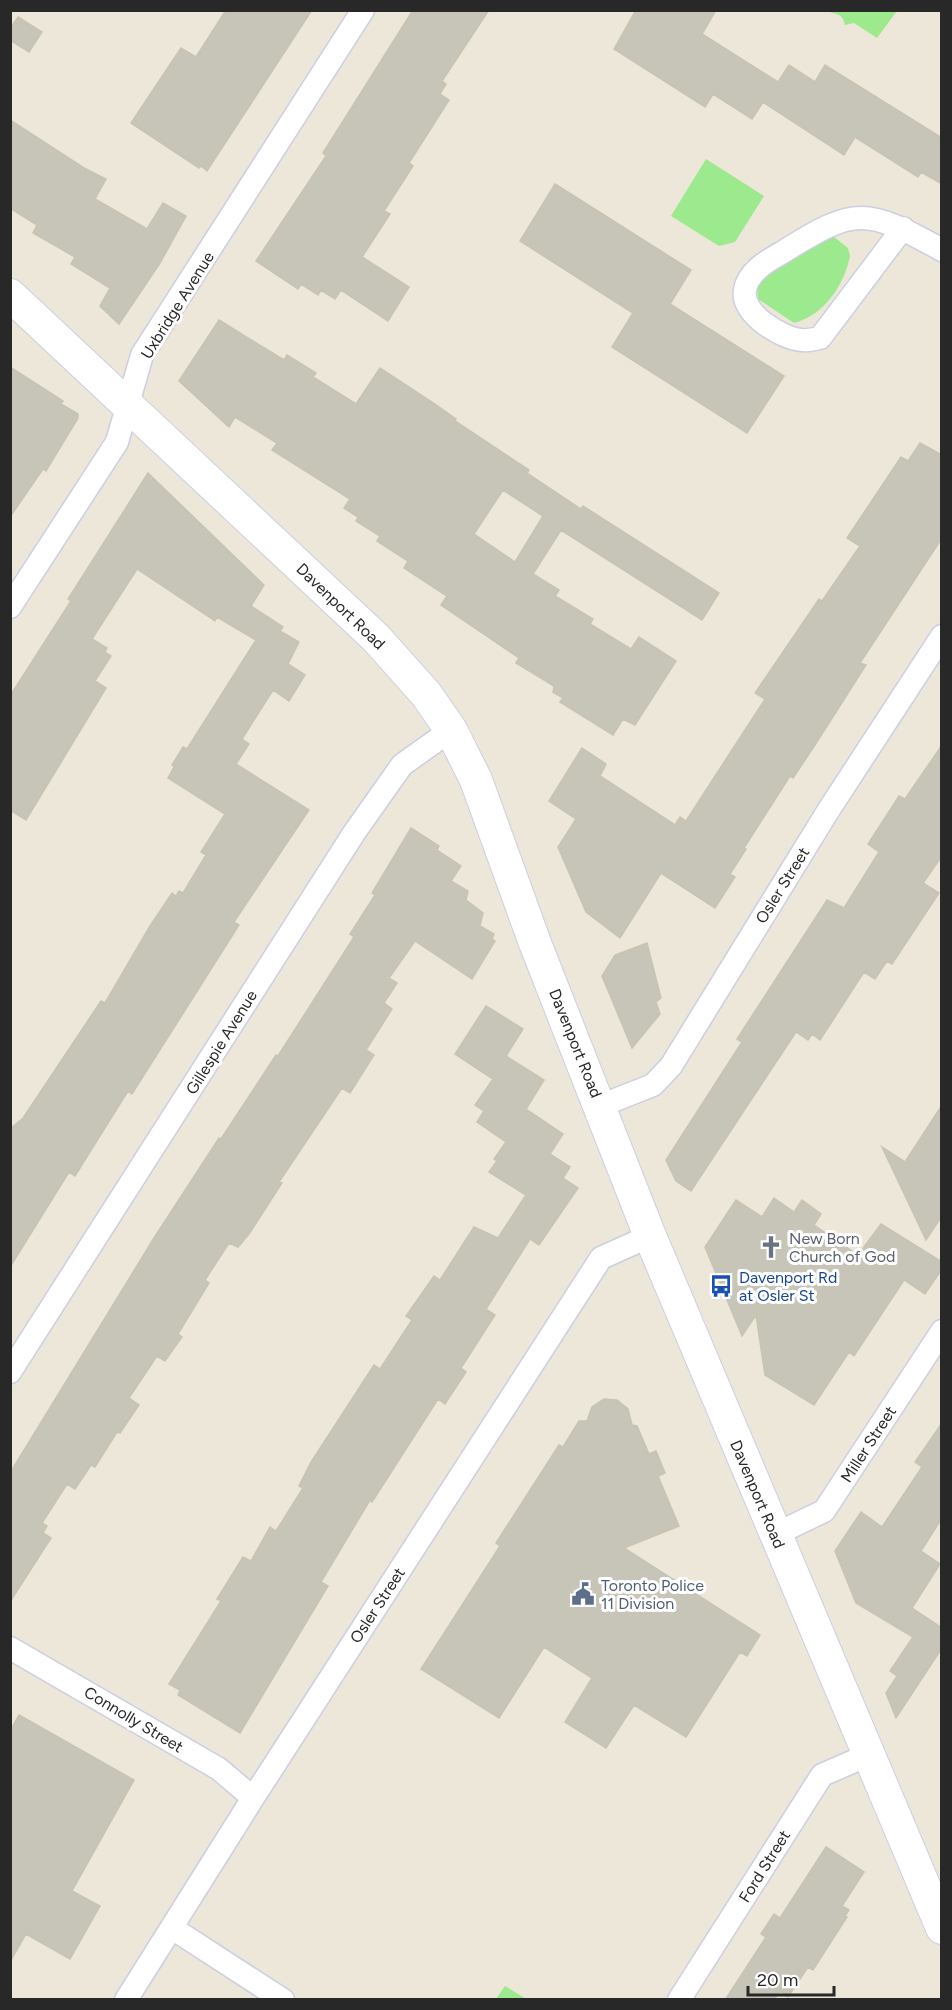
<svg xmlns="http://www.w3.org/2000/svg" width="952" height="2010" viewBox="0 0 952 2010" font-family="Figtree,sans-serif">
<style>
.green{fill:#9de98e}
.building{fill:#c7c4b8;stroke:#c8c4b2;stroke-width:1.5;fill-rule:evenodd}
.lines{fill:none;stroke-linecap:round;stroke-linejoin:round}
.street-casing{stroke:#cdcee3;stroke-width:25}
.secondary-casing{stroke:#cdcee3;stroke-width:34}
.street{stroke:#fff;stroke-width:22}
.secondary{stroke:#fff;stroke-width:32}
.labels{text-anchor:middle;stroke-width:6;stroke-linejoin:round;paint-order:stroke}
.street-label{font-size:16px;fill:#282828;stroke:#fff}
.worship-label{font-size:16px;fill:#5b616d;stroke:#fff;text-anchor:start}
.transit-label{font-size:16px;fill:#164399;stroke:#fff;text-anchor:start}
.service-label{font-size:16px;fill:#4e5e75;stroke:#fff;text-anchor:start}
</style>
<rect width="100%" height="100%" fill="#ece7d8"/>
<path class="green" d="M 828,11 L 897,11 L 877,38 L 854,23 L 845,25 C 842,12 836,15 828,11 Z
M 706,159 L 764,196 L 735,242 L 719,246 L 671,216 Z
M 833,236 L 848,248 L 850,256 C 844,286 824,315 794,323 L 758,299 L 757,288 L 773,269 Z
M 505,1986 L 526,1999 L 496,1999 Z"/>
<path class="building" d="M 226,10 L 312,10 L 207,171 L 201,166 L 199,168 L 131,123 L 181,48 L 196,57 Z
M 413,10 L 489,10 L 442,81 L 446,84 L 440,94 L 449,100 L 409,163 L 413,166 L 384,211 L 390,214 L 362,257 L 409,287 L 388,321 L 341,290 L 335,299 L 321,290 L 318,295 L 301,284 L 298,289 L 256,261 L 326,156 L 323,153 Z
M 636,10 L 716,10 L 702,34 L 778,82 L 789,65 L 815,82 L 825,65 L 942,138 L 942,184 L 921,172 L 918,177 L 855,137 L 844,155 L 763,102 L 752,119 L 713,94 L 705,107 L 614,49 Z
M 18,17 L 42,32 L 29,52 L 10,40 L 10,29 Z
M 10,120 L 84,168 L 106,179 L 95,199 L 147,229 L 163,203 L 186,216 L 160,263 L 119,324 L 100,306 L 110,288 L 71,264 L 75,257 L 33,233 L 37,225 L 10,208 Z
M 555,184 L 691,270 L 670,304 L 784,376 L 747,433 L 612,347 L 633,313 L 520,241 Z
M 219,320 L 284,360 L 287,355 L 316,373 L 313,377 L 356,404 L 380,368 L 435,404 L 456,419 L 455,421 L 529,470 L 527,473 L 581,509 L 583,506 L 719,593 L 702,620 L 561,530 L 533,574 L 559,590 L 555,596 L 593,619 L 590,624 L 631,649 L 639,637 L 676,661 L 635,725 L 623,719 L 613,735 L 560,702 L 563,698 L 553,692 L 554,686 L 516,663 L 519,658 L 441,605 L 447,596 L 404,568 L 408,561 L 377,541 L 380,536 L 356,521 L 358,517 L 344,508 L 350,499 L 272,450 L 277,443 L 235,417 L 229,427 L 179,381 ZM 503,490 L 543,516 L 515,562 L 474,534 Z
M 10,367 L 63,401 L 61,404 L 78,414 L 78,418 L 46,471 L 43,469 L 10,517 Z
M 920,443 L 942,455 L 942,538 L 860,663 L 866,665 L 815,745 L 793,778 L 790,776 L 744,848 L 746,849 L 730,874 L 735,877 L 715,908 L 661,873 L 620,938 L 586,912 L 558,847 L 576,819 L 549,801 L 582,748 L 606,764 L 600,776 L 675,825 L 680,817 L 686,821 L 765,699 L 755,693 L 819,599 L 822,601 L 860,546 L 847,538 L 901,457 L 908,461 Z
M 148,473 L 264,585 L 251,606 L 283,627 L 280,631 L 299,642 L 288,664 L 305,675 L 289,701 L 273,690 L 242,739 L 249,744 L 236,764 L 309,810 L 234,922 L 239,925 L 132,1094 L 128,1091 L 75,1176 L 69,1172 L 10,1267 L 10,1129 L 23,1118 L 101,1001 L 105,1003 L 150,926 L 172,893 L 176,896 L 179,891 L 183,893 L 206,855 L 201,852 L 225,814 L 168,778 L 174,767 L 172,765 L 183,747 L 187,749 L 256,640 L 217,617 L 215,621 L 137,569 L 92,639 L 107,648 L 105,652 L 111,656 L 95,681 L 106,688 L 26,820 L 10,810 L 10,696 L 71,601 L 68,599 Z
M 942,745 L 942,856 L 923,883 L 939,893 L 892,964 L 887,961 L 875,979 L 864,972 L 820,1040 L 812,1034 L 808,1040 L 796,1032 L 691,1191 L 676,1181 L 666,1160 L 742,1042 L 737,1039 L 827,900 L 844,908 L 879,852 L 868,844 L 899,796 L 905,799 Z
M 411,828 L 439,846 L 437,850 L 461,866 L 451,881 L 468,891 L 466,900 L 483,913 L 480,926 L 494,934 L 492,939 L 495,941 L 472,979 L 415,941 L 389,978 L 397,983 L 384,1003 L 392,1009 L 366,1050 L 374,1055 L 350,1093 L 342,1088 L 279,1182 L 282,1183 L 249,1234 L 238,1247 L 229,1243 L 205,1280 L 209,1283 L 178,1334 L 182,1337 L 165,1361 L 157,1356 L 129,1398 L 139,1405 L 120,1433 L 117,1432 L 95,1467 L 91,1465 L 75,1489 L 67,1484 L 42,1523 L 47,1526 L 43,1533 L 51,1538 L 10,1602 L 10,1473 L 154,1238 L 219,1138 L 221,1139 L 276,1055 L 278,1056 L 354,937 L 350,934 L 375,895 L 372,893 Z
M 647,943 L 661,998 L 656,1002 L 660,1014 L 632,1048 L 602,976 L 615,955 Z
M 486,1006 L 523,1029 L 506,1056 L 544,1080 L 526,1109 L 563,1134 L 550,1154 L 570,1167 L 563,1178 L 578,1188 L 539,1245 L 530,1239 L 486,1309 L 495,1315 L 461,1368 L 466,1372 L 445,1404 L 438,1399 L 372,1502 L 370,1500 L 321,1582 L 328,1586 L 240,1733 L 178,1695 L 180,1690 L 169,1684 L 221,1601 L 217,1599 L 243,1557 L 251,1561 L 270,1527 L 276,1531 L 303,1488 L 299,1486 L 311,1462 L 374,1365 L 380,1369 L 412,1320 L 406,1316 L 434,1276 L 440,1280 L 474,1227 L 498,1238 L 526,1195 L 489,1172 L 497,1161 L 494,1159 L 506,1142 L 477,1122 L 484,1111 L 475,1105 L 493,1079 L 455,1054 Z
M 942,1105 L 942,1216 L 926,1240 L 882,1147 L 905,1162 Z
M 774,1198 L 794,1212 L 802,1200 L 821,1214 L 814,1225 L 858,1255 L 881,1224 L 942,1262 L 942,1269 L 925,1294 L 904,1280 L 854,1356 L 849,1352 L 814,1405 L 765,1375 L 756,1315 L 742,1336 L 705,1247 L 736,1200 L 762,1217 Z
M 604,1399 L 617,1400 L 628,1409 L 632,1425 L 637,1426 L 649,1454 L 656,1451 L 665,1473 L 658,1476 L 679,1526 L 624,1548 L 760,1635 L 747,1656 L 740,1652 L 686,1737 L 634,1705 L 606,1748 L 565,1722 L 592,1678 L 544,1647 L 499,1718 L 421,1669 L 500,1546 L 496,1543 L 559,1445 L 563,1447 L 579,1421 L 587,1421 L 592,1407 Z
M 942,1423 L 942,1518 L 921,1551 L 940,1564 L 912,1608 L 942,1628 L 942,1648 L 896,1718 L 886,1693 L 897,1676 L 890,1671 L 913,1637 L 856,1603 L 835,1551 L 861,1512 L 882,1527 L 922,1467 L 915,1462 Z
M 19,1715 L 134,1780 L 72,1891 L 100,1906 L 70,1959 L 26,1934 L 10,1962 L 10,1731 Z
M 826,1847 L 864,1872 L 842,1906 L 849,1910 L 845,1916 L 847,1917 L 813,1970 L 808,1967 L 788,1997 L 780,1991 L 774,2000 L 725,2000 L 766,1937 L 761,1934 L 774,1914 L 780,1918 Z"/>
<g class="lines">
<g class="street-casing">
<path id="street" d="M 903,228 L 820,338 C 814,339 808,341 802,340 C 782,339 740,313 745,290 C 748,271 769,260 783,252 C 856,206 866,208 942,250
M 10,607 L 117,442 L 142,355 L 363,10
M 600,1106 L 653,1085 L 671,1066 L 828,811 L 942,636
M 10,1372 L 354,833 L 402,765 L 451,730
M 776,1534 L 824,1511 L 942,1331
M 10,1648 L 219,1769 L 253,1798
M 172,1928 L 283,2000
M 126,2000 L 253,1798 L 601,1258 L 650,1236
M 679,2000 L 822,1775 L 868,1755"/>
</g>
<g class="secondary-casing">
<path id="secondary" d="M 10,295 L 376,638 L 426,694 L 451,730 L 476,780 L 535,943 L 650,1236 L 942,1928"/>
</g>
<use href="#street" class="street"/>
<use href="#secondary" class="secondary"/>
</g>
<defs>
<g id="church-bare" transform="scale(1.8)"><path d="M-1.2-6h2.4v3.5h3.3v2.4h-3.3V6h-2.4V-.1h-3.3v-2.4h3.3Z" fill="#6b7280" stroke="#fff" stroke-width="2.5" paint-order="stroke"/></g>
<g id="bus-bare" transform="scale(1.8)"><path d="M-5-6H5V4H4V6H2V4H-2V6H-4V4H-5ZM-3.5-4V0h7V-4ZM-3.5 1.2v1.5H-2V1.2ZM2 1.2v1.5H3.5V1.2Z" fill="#1a4fb4" stroke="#fff" stroke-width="2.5" paint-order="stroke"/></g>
<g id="civic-bare" transform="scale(1.8)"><path d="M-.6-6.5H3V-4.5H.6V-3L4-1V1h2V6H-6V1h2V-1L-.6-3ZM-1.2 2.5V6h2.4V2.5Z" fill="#5c6f8a" stroke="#fff" stroke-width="2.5" paint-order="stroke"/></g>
</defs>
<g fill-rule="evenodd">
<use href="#church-bare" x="771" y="1247"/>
<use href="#bus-bare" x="721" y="1286"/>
<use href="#civic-bare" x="583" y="1594"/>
</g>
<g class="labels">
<g class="street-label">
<text transform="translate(177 305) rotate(-58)" y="6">Uxbridge Avenue</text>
<text transform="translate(341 606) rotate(44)" y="6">Davenport Road</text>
<text transform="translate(782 885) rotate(-58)" y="6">Osler Street</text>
<text transform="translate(221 1042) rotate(-58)" y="6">Gillespie Avenue</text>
<text transform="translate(576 1043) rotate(68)" y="6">Davenport Road</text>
<text transform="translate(868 1444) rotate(-57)" y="6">Miller Street</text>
<text transform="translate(758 1494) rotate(67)" y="6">Davenport Road</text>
<text transform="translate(377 1605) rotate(-57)" y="6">Osler Street</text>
<text transform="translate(134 1719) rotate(31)" y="6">Connolly Street</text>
<text transform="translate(764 1866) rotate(-58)" y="6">Ford Street</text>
</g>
<g class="worship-label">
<text x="789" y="1244">New Born<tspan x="789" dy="18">Church of God</tspan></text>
</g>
<g class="transit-label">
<text x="739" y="1283">Davenport Rd<tspan x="739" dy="18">at Osler St</tspan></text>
</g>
<g class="service-label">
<text x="601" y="1591">Toronto Police<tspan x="601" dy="18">11 Division</tspan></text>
</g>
</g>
<rect width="952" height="2010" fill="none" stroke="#282828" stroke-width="24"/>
<path d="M748 1986v9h86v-9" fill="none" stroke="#282828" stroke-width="3"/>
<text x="757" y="1986" font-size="18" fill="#282828" stroke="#ffffff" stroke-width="4.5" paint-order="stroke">20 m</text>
</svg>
